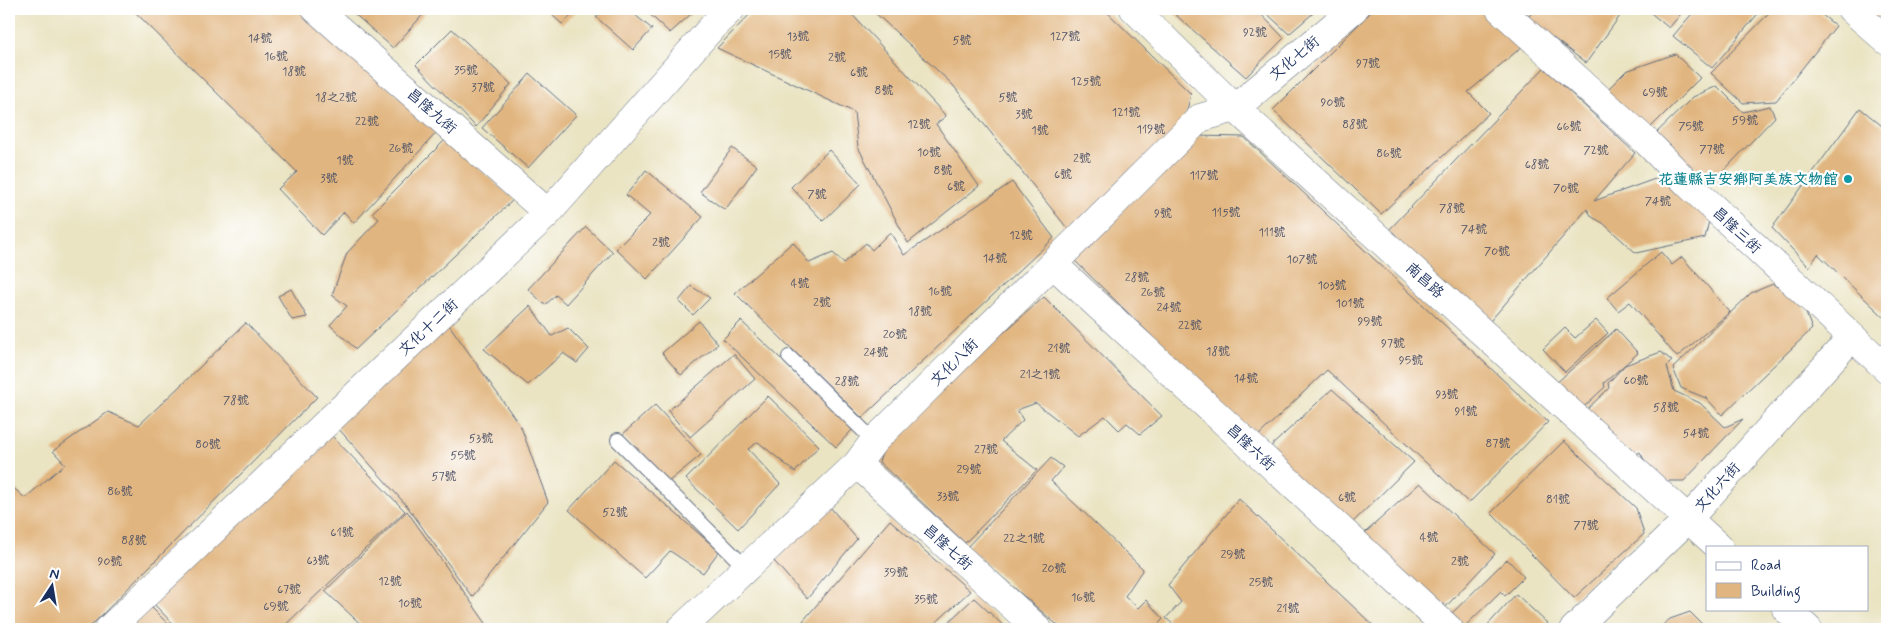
<svg xmlns="http://www.w3.org/2000/svg" width="1896" height="638" viewBox="0 0 1896 638" font-family="Mynerve,'LXGW WenKai TC',sans-serif">
<style>
.building{fill:#e1b57f}
.lines{fill:none;stroke-linecap:round;stroke-linejoin:round}
.lane-casing{stroke:#636e81;stroke-width:16}
.street-casing{stroke:#636e81;stroke-width:29}
.lane{stroke:#fff;stroke-width:14}
.street{stroke:#fff;stroke-width:28}
.culture-dot{fill:#0f9aa8;stroke:#fff;stroke-width:2}
.labels{text-anchor:middle;stroke-width:4.5;stroke-linejoin:round;paint-order:stroke}
.number-label{font-size:12px;fill:#4c5066}
.street-label{font-size:15px;fill:#1b2f5e;stroke:#fff}
.culture-label{font-size:15px;font-weight:bold;fill:#0d838f;stroke:#fff;text-anchor:end}
</style>
<rect width="100%" height="100%" fill="#fff"/>
<filter id="ink" filterUnits="userSpaceOnUse"><feTurbulence type="fractalNoise" baseFrequency=".02" numOctaves="2"/><feDisplacementMap in="SourceGraphic" scale="10" xChannelSelector="R" yChannelSelector="G"/><feConvolveMatrix kernelMatrix="1 2 1 2 8 2 1 2 1" color-interpolation-filters="sRGB"/></filter>
<filter id="wash" filterUnits="userSpaceOnUse"><feTurbulence type="fractalNoise" baseFrequency=".0096" numOctaves="4" result="noise"/><feDisplacementMap in="SourceGraphic" scale="20" xChannelSelector="R" yChannelSelector="G"/><feGaussianBlur stdDeviation="1.12" result="paint"/><feColorMatrix in="noise" values="0 0 0 0 0 0 0 0 0 0 0 0 0 0 0 0 0 1.4 0 .05"/><feComposite in="paint" operator="in"/></filter>
<g filter="url(#wash)">
<rect width="100%" height="100%" fill="#eae4c3"/>
<g id="blocks">
<path class="building" d="M 132,9 L 299,9 L 438,131 L 354,223 L 344,212 L 322,235 L 278,189 L 297,172 Z
M 349,9 L 428,9 L 393,48 Z
M 545,9 L 579,9 L 562,24 Z
M 606,9 L 628,9 L 652,29 L 633,50 L 596,17 Z
M 646,9 L 687,9 L 692,13 L 670,33 L 645,10 Z
M 755,9 L 847,9 L 946,116 L 936,124 L 979,186 L 908,243 L 858,147 L 854,112 L 717,48 Z
M 871,9 L 1104,9 L 1191,94 L 1183,126 L 1071,233 L 952,84 Z
M 1169,9 L 1256,9 L 1284,38 L 1246,77 Z
M 1262,9 L 1318,9 L 1289,34 Z
M 1374,9 L 1494,9 L 1529,41 L 1468,92 L 1489,113 L 1381,214 L 1273,110 Z
M 1536,9 L 1625,9 L 1586,63 L 1527,18 Z
M 1646,9 L 1685,9 L 1669,28 Z
M 1696,9 L 1762,9 L 1712,68 L 1673,36 Z
M 1777,9 L 1826,9 L 1821,14 L 1836,26 L 1776,101 L 1743,103 L 1711,73 L 1770,12 Z
M 1855,9 L 1887,9 L 1887,36 Z
M 452,29 L 511,84 L 476,127 L 416,65 Z
M 1675,54 L 1700,78 L 1646,132 L 1605,92 L 1626,71 Z
M 1544,68 L 1635,153 L 1594,201 L 1666,175 L 1710,216 L 1705,238 L 1636,253 L 1603,223 L 1592,217 L 1587,209 L 1485,327 L 1387,232 Z
M 530,74 L 576,115 L 528,168 L 482,128 Z
M 1717,86 L 1743,112 L 1770,106 L 1775,117 L 1712,183 L 1688,184 L 1647,142 L 1693,97 Z
M 1860,108 L 1887,130 L 1886,319 L 1818,254 L 1809,267 L 1772,228 Z
M 1195,136 L 1244,137 L 1548,422 L 1469,503 L 1327,370 L 1256,438 L 1070,256 Z
M 445,140 L 514,199 L 356,349 L 330,325 L 347,306 L 332,295 L 347,253 L 379,219 L 372,213 Z
M 732,148 L 757,166 L 725,210 L 700,192 Z
M 829,150 L 861,184 L 823,221 L 791,187 Z
M 646,170 L 703,217 L 647,279 L 616,249 L 650,215 L 626,195 Z
M 1012,182 L 1054,238 L 862,418 L 735,293 L 793,242 L 809,263 L 833,253 L 844,263 L 866,243 L 872,250 L 890,232 L 904,255 Z
M 586,227 L 613,252 L 566,304 L 556,295 L 545,305 L 528,289 Z
M 1661,252 L 1672,265 L 1682,257 L 1730,312 L 1677,357 L 1630,302 L 1618,311 L 1607,298 Z
M 1773,284 L 1803,305 L 1812,329 L 1722,415 L 1706,398 L 1681,388 L 1673,368 L 1751,293 Z
M 691,286 L 710,298 L 693,315 L 679,301 Z
M 291,289 L 307,317 L 292,320 L 278,296 Z
M 1044,297 L 1162,416 L 1140,434 L 1127,423 L 1119,430 L 1105,416 L 1078,436 L 1036,403 L 1017,410 L 1023,420 L 1001,441 L 1037,470 L 965,543 L 879,462 L 889,434 Z
M 530,306 L 552,336 L 568,328 L 589,349 L 577,363 L 563,353 L 528,385 L 484,349 Z
M 445,319 L 521,427 L 548,502 L 472,597 L 407,506 L 337,427 Z
M 1596,320 L 1608,333 L 1565,372 L 1543,349 L 1565,328 L 1575,338 Z
M 699,321 L 718,344 L 681,375 L 662,353 Z
M 741,321 L 854,428 L 836,447 L 723,339 Z
M 246,323 L 317,397 L 88,629 L 9,629 L 9,484 L 25,498 L 65,464 L 53,451 L 108,412 L 139,425 Z
M 1616,329 L 1638,353 L 1604,383 L 1605,387 L 1577,413 L 1553,386 Z
M 1661,352 L 1672,361 L 1667,366 L 1674,391 L 1700,403 L 1725,427 L 1743,419 L 1684,481 L 1656,481 L 1640,452 L 1624,461 L 1580,416 L 1609,388 L 1608,383 L 1625,365 Z
M 734,354 L 755,379 L 690,437 L 668,411 Z
M 1332,389 L 1414,462 L 1346,529 L 1267,450 Z
M 768,396 L 819,446 L 795,472 L 758,442 L 748,449 L 780,484 L 738,529 L 686,479 Z
M 655,405 L 701,455 L 667,483 L 622,435 Z
M 329,433 L 405,511 L 281,629 L 178,629 L 152,602 Z
M 1564,441 L 1636,508 L 1644,534 L 1574,598 L 1491,513 Z
M 1051,458 L 1063,467 L 1051,481 L 1143,569 L 1125,596 L 1138,608 L 1146,600 L 1163,619 L 1154,629 L 1062,629 L 967,547 Z
M 614,460 L 719,551 L 703,573 L 670,551 L 645,578 L 569,510 Z
M 1420,483 L 1495,554 L 1439,614 L 1356,541 Z
M 1239,499 L 1377,629 L 1178,629 L 1166,618 L 1181,602 L 1168,585 Z
M 830,507 L 857,539 L 807,599 L 768,554 Z
M 407,511 L 490,629 L 366,629 L 325,591 Z
M 890,520 L 970,591 L 929,629 L 796,629 Z
M 1507,559 L 1524,577 L 1505,596 L 1501,591 L 1462,629 L 1454,629 L 1445,620 Z
M 1516,594 L 1547,623 L 1542,629 L 1484,629 Z
M 974,598 L 1007,629 L 941,629 Z
M 148,604 L 173,629 L 124,629 Z
M 1690,612 L 1707,629 L 1658,629 L 1670,619 Z"/>
</g>
</g>
<g filter="url(#ink)">
<use href="#blocks" fill-opacity="0" stroke="#636e81" stroke-width="1"/>
<g class="lines">
<g class="lane-casing">
<path id="lane" d="M 789,357 L 874,441
M 618,440 L 746,568"/>
</g>
<g class="street-casing">
<path id="street" d="M 316,9 L 548,213
M 1134,9 L 1235,108 L 1719,547
M 1500,9 L 1647,142 L 1688,184 L 1887,369
M 1851,9 L 1887,41
M 1053,264 L 1449,629
M 857,464 L 1038,629
M 1786,609 L 1808,629
M 109,629 L 548,213 L 714,25 L 731,9
M 681,629 L 857,464 L 874,441 L 1200,118 L 1235,108 L 1354,9
M 1574,629 L 1689,518 L 1852,337"/>
</g>
<use href="#lane" class="lane"/>
<use href="#street" class="street"/>
</g>
</g>
<circle class="culture-dot" cx="1848" cy="179" r="5"/>
<g class="labels">
<g class="number-label">
<text x="1255" y="36">92號</text>
<text x="798" y="40">13號</text>
<text x="1065" y="40">127號</text>
<text x="260" y="42">14號</text>
<text x="962" y="44">5號</text>
<text x="780" y="58">15號</text>
<text x="276" y="60">16號</text>
<text x="837" y="61">2號</text>
<text x="1368" y="67">97號</text>
<text x="466" y="74">35號</text>
<text x="294" y="75">18號</text>
<text x="859" y="76">6號</text>
<text x="1086" y="85">125號</text>
<text x="483" y="91">37號</text>
<text x="884" y="94">8號</text>
<text x="1655" y="96">69號</text>
<text x="336" y="101">18之2號</text>
<text x="1008" y="101">5號</text>
<text x="1333" y="106">90號</text>
<text x="1126" y="116">121號</text>
<text x="1024" y="118">3號</text>
<text x="1745" y="124">59號</text>
<text x="367" y="125">22號</text>
<text x="919" y="128">12號</text>
<text x="1355" y="128">88號</text>
<text x="1569" y="130">66號</text>
<text x="1691" y="130">75號</text>
<text x="1151" y="133">119號</text>
<text x="1040" y="134">1號</text>
<text x="401" y="152">26號</text>
<text x="1712" y="153">77號</text>
<text x="1596" y="154">72號</text>
<text x="929" y="156">10號</text>
<text x="1389" y="157">86號</text>
<text x="1082" y="162">2號</text>
<text x="345" y="164">1號</text>
<text x="1537" y="168">68號</text>
<text x="943" y="174">8號</text>
<text x="1063" y="178">6號</text>
<text x="1204" y="179">117號</text>
<text x="329" y="182">3號</text>
<text x="956" y="190">6號</text>
<text x="1566" y="192">70號</text>
<text x="817" y="198">7號</text>
<text x="1658" y="205">74號</text>
<text x="1452" y="212">78號</text>
<text x="1226" y="216">115號</text>
<text x="1163" y="217">9號</text>
<text x="1474" y="233">74號</text>
<text x="1272" y="236">111號</text>
<text x="1021" y="239">12號</text>
<text x="661" y="246">2號</text>
<text x="1497" y="255">70號</text>
<text x="995" y="262">14號</text>
<text x="1302" y="263">107號</text>
<text x="1137" y="281">28號</text>
<text x="800" y="287">4號</text>
<text x="1332" y="289">103號</text>
<text x="940" y="295">16號</text>
<text x="1153" y="296">26號</text>
<text x="822" y="306">2號</text>
<text x="1350" y="307">101號</text>
<text x="1169" y="311">24號</text>
<text x="920" y="315">18號</text>
<text x="1370" y="325">99號</text>
<text x="1190" y="329">22號</text>
<text x="895" y="338">20號</text>
<text x="1393" y="347">97號</text>
<text x="1059" y="352">21號</text>
<text x="1218" y="355">18號</text>
<text x="876" y="356">24號</text>
<text x="1411" y="364">95號</text>
<text x="1040" y="378">21之1號</text>
<text x="1246" y="382">14號</text>
<text x="1636" y="384">60號</text>
<text x="847" y="385">28號</text>
<text x="1447" y="398">93號</text>
<text x="236" y="404">78號</text>
<text x="1666" y="411">58號</text>
<text x="1466" y="415">91號</text>
<text x="1696" y="437">54號</text>
<text x="481" y="442">53號</text>
<text x="1498" y="447">87號</text>
<text x="208" y="448">80號</text>
<text x="986" y="453">27號</text>
<text x="463" y="459">55號</text>
<text x="969" y="473">29號</text>
<text x="444" y="480">57號</text>
<text x="120" y="495">86號</text>
<text x="948" y="500">33號</text>
<text x="1347" y="501">6號</text>
<text x="1558" y="503">81號</text>
<text x="615" y="516">52號</text>
<text x="1586" y="529">77號</text>
<text x="342" y="536">61號</text>
<text x="1429" y="541">4號</text>
<text x="1024" y="542">22之1號</text>
<text x="134" y="544">88號</text>
<text x="1233" y="558">29號</text>
<text x="318" y="564">63號</text>
<text x="110" y="565">90號</text>
<text x="1460" y="565">2號</text>
<text x="1054" y="572">20號</text>
<text x="896" y="576">39號</text>
<text x="390" y="585">12號</text>
<text x="1261" y="586">25號</text>
<text x="289" y="593">67號</text>
<text x="1083" y="601">16號</text>
<text x="926" y="603">35號</text>
<text x="410" y="607">10號</text>
<text x="276" y="610">69號</text>
<text x="1288" y="612">21號</text>
</g>
<g class="street-label">
<text transform="translate(1294 58) rotate(-40)" y="5">文化七街</text>
<text transform="translate(432 111) rotate(41)" y="5">昌隆九街</text>
<text transform="translate(1737 230) rotate(43)" y="5">昌隆三街</text>
<text transform="translate(1425 280) rotate(42)" y="5">南昌路</text>
<text transform="translate(428 327) rotate(-43)" y="5">文化十二街</text>
<text transform="translate(954 362) rotate(-45)" y="5">文化八街</text>
<text transform="translate(1251 447) rotate(43)" y="5">昌隆六街</text>
<text transform="translate(1717 487) rotate(-48)" y="5">文化六街</text>
<text transform="translate(948 547) rotate(42)" y="5">昌隆七街</text>
</g>
<g class="culture-label">
<text x="1838" y="184">花蓮縣吉安鄉阿美族文物館</text>
</g>
</g>
<rect width="1896" height="638" fill="none" stroke="#fff" stroke-width="30"/>
<rect x="1706" y="546" width="162" height="65" fill="#ffffff" stroke="#a4acbf"/>
<rect x="1716" y="562" width="25" height="8" fill="#ffffff" stroke="#a4acbf"/>
<text x="1751" y="570" font-size="15" fill="#1b2f5e">Road</text>
<rect x="1716" y="583" width="25" height="15" fill="#e1b57f" stroke="#a4acbf"/>
<text x="1751" y="596" font-size="15" fill="#1b2f5e">Building</text>
<g transform="translate(52 586) rotate(12)" stroke="#ffffff" stroke-width="4" paint-order="stroke">
<path d="M0-4L9 19L0 12L-9 19Z" fill="#1b2f5e"/>
<text y="-8" font-size="14" font-weight="bold" text-anchor="middle" fill="#1b2f5e">N</text>
</g>
</svg>
